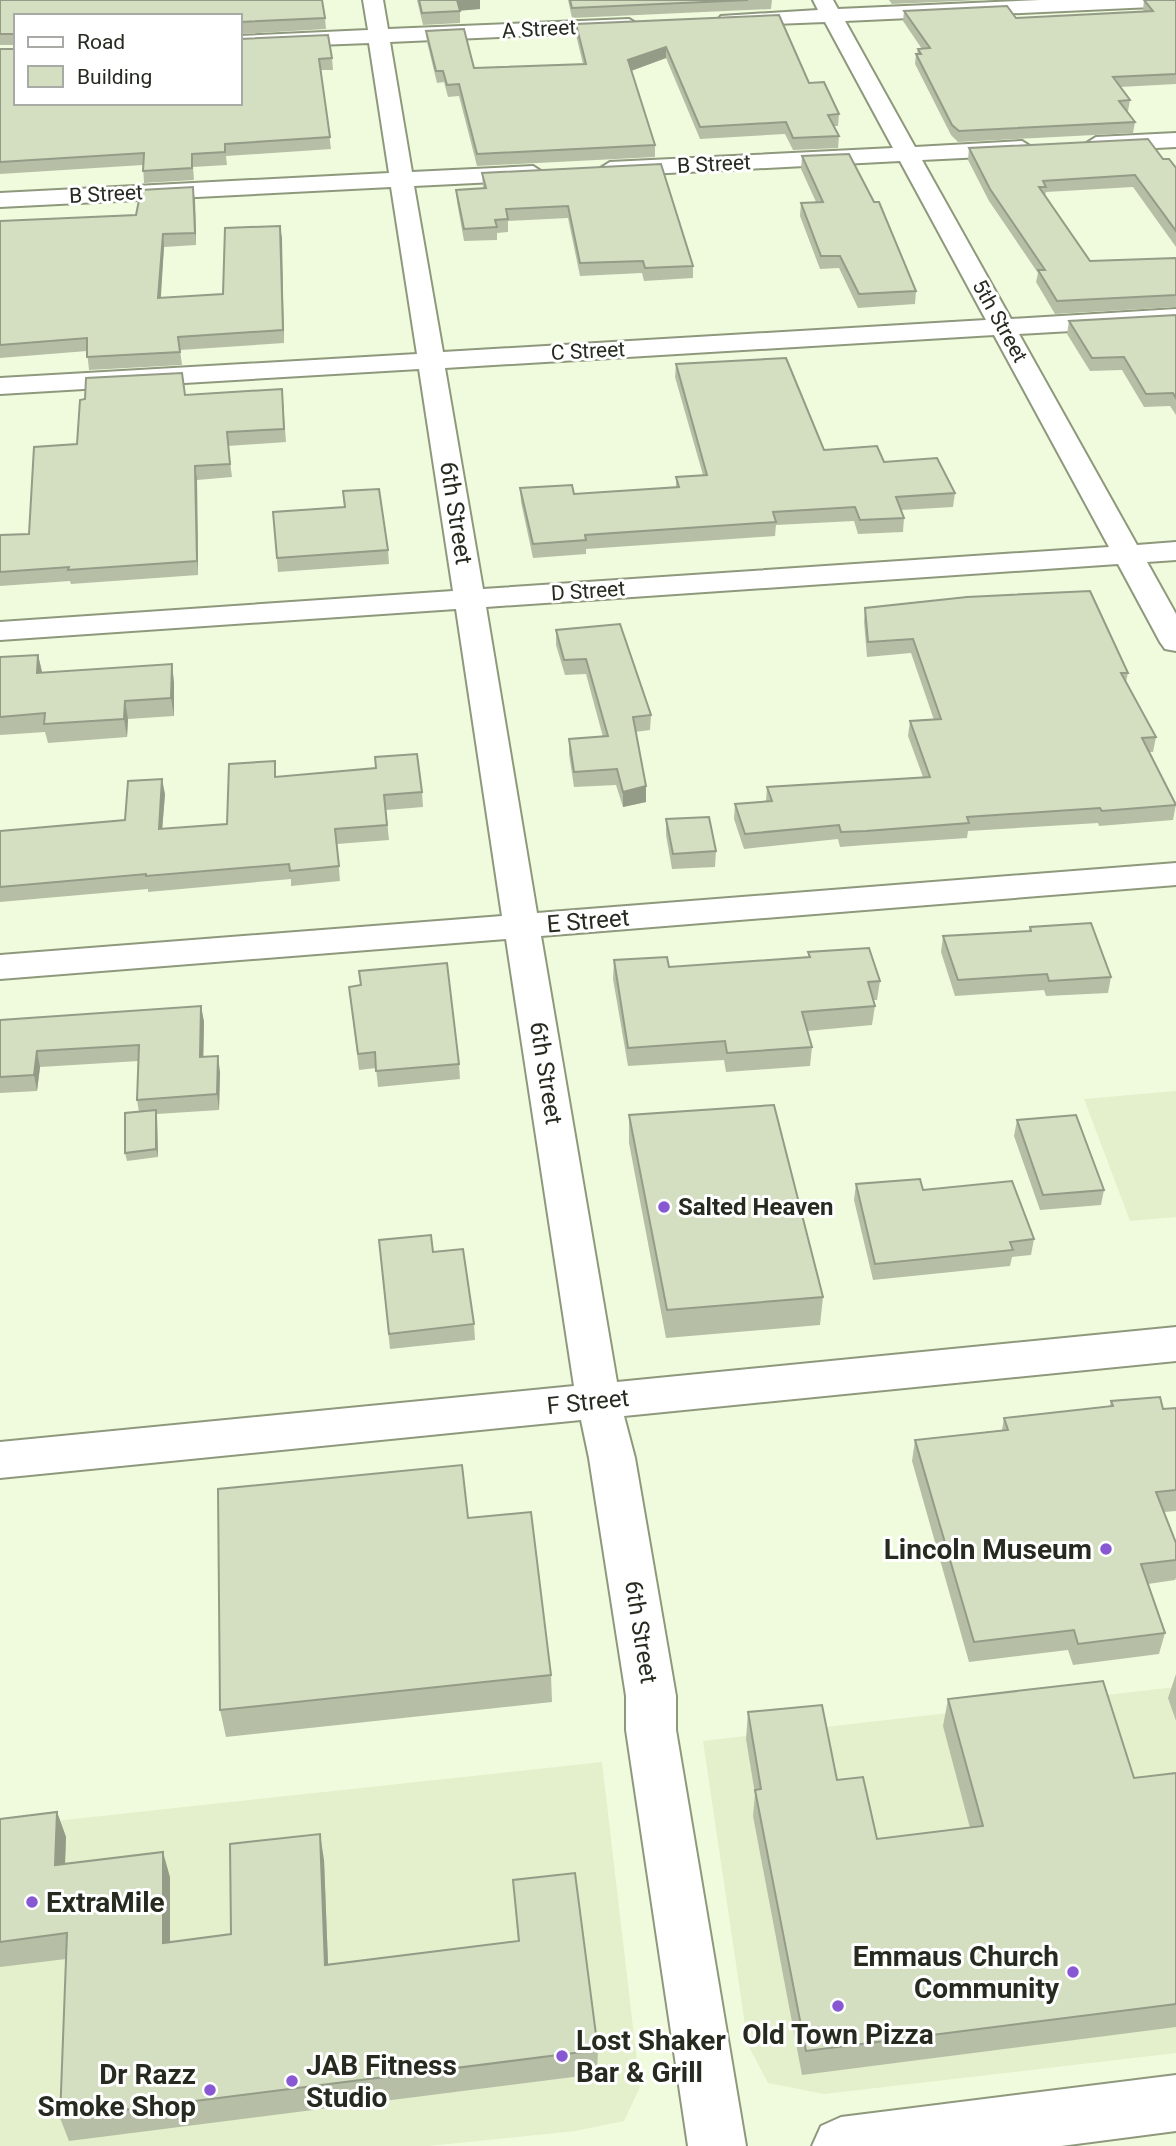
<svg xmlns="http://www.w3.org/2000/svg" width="1176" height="2146" viewBox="0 0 1176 2146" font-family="Roboto,sans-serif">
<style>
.built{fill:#e3f0cb}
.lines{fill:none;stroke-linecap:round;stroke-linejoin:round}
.minor-casing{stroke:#8e987c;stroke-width:4}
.primary-casing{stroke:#8e987c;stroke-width:4}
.minor{fill:#fff;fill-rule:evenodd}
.primary{fill:#fff;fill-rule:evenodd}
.wall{fill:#b6bfa6}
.shaded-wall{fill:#949b87}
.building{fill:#d4dec1;stroke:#949b87;stroke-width:2}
.poi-dot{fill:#8758d1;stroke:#fff;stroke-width:2.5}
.labels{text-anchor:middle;stroke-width:6;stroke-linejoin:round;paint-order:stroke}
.far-street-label{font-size:21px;fill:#262a1f;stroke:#fff}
.street-label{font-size:24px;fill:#262a1f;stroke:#fff}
.poi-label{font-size:24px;font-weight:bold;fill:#262a1f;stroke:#fff;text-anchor:start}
.near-poi-label{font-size:28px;font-weight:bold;fill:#262a1f;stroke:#fff;text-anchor:end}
</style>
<rect width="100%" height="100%" fill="#f0fbdd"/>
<path class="built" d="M 1176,1091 L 1176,1217 L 1130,1221 L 1084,1099 Z
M 1176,1687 L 1176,2053 L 824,2094 L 768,2083 L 748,2045 L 703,1741 Z
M 602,1762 L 640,2087 L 624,2121 L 575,2131 L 429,2146 L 0,2146 L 0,1827 Z"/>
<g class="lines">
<g class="minor-casing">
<path id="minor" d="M 363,0 L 383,0 L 388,29 L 629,19 L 639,25 L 629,31 L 390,42 L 412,172 L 533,166 L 544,173 L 533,180 L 414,186 L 443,352 L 986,320 L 900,161 L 610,176 L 599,169 L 610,162 L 893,148 L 825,22 L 728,26 L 721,24 L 718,20 L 721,16 L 818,10 L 813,0 L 833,0 L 838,9 L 1040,0 L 1176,0 L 1174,6 L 845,21 L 915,147 L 1022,141 L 1033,148 L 1022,155 L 922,160 L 1011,319 L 1176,309 L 1176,325 L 1019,334 L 1137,545 L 1176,542 L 1176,560 L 1147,562 L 1176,614 L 1176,651 L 1165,649 L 1160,642 L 1118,564 L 486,607 L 537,913 L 1176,863 L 1176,885 L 541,936 L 617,1382 L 1176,1327 L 1176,1361 L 624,1416 L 635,1458 L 676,1696 L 676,1730 L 746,2146 L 688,2146 L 626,1730 L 626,1696 L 589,1458 L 581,1420 L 0,1478 L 0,1442 L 574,1386 L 506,939 L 0,979 L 0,955 L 502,916 L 456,609 L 0,640 L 0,622 L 453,591 L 419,369 L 0,394 L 0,378 L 417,354 L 391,187 L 0,207 L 0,193 L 389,173 L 369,43 L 240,48 L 240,36 L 368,30 ZM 994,335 L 1109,547 L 483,589 L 445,368 Z
M 1176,133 L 1176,147 L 1096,151 L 1085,144 L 1096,137 Z"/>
</g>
<g class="primary-casing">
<path id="primary" d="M 1176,2075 L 1176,2131 L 1061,2146 L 812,2146 L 821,2126 L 841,2117 Z"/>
</g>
<use href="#minor" class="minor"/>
<use href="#primary" class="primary"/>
</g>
<path class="wall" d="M 0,0 L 325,18 L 326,29 L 240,34 L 240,16 L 16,45 L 0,45 Z
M 417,0 L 480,0 L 480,9 L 460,10 L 460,23 L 423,25 Z
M 568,0 L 772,0 L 771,9 L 572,18 Z
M 889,0 L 981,0 L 892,4 Z
M 1144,0 L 1176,0 L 1176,84 L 1120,87 L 1130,100 L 1128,111 L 1127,111 L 1135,122 L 1133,133 L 958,142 L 951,135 L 915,64 L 916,54 L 917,54 L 918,49 L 922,49 L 903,21 L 904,11 L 1016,18 L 1144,12 L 1143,10 Z
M 576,24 L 809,83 L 839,114 L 838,126 L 834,126 L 839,136 L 838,148 L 793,150 L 785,134 L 700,139 L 666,58 L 631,71 L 655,145 L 655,157 L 477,166 L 459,96 L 448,97 L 444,82 L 437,83 L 427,42 L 426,31 L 474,68 L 583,64 L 576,35 Z
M 240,39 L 332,58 L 333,70 L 321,70 L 331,149 L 226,156 L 227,165 L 193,167 L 194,180 L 144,183 L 143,165 L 0,174 L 0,49 Z
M 969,148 L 1163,159 L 1176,168 L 1176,247 L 1133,187 L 1046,192 L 1045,196 L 1090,261 L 1176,258 L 1176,307 L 1055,314 L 1036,282 L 1038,273 L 989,201 L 968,160 Z
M 802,156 L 916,291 L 915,304 L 858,308 L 839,268 L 820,269 L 800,216 L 801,203 L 816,202 L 801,169 Z
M 661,164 L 693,266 L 693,278 L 644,281 L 642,273 L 580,276 L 568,218 L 508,221 L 508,232 L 497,233 L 497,240 L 464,241 L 457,202 L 456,190 L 483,188 L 482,173 Z
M 195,200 L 196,245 L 164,247 L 160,298 L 223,294 L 280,226 L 284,343 L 180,350 L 182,365 L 89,370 L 87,351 L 0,358 L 0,221 L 136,215 Z
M 1176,315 L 1176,415 L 1170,406 L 1144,407 L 1122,370 L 1090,371 L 1067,334 L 1069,321 Z
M 676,364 L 824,450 L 884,462 L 955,493 L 953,507 L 901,510 L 904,518 L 903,532 L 858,534 L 854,521 L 776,525 L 775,536 L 586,549 L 586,554 L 533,558 L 521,502 L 520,488 L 574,494 L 676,487 L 676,477 L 703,475 L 675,377 Z
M 282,389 L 286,442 L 228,446 L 232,477 L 197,480 L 198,575 L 71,584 L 70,581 L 0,586 L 0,535 L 29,534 L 77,444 L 185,395 Z
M 343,491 L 388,550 L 389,564 L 278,572 L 273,512 L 344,507 Z
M 865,608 L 1128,673 L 1126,682 L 1156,737 L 1153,752 L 1149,752 L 1176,804 L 1173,820 L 1099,826 L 1098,823 L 968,831 L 967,838 L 865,845 L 840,847 L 838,839 L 744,849 L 734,819 L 735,804 L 766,801 L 767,787 L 923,777 L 908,736 L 910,721 L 934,720 L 911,653 L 867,657 L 864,622 Z
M 556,630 L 651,715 L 650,730 L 635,732 L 646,786 L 646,802 L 623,807 L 616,785 L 574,787 L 569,754 L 569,739 L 603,737 L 586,674 L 565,675 L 556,645 Z
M 38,655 L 42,672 L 174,682 L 174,716 L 128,719 L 127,737 L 48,743 L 45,732 L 0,735 L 0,657 Z
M 277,776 L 422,792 L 423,807 L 386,810 L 389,840 L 337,844 L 340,881 L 291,886 L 291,879 L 148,892 L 148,889 L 0,902 L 0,831 L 125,820 L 165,794 L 162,829 L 227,824 Z
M 666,819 L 716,851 L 715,867 L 672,869 L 666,835 Z
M 1030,927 L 1111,977 L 1108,993 L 1046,996 L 1044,990 L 955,996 L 941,952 L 943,936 L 1029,931 Z
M 808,952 L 880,981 L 877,1000 L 873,1000 L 875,1006 L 872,1025 L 807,1031 L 812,1047 L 810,1066 L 726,1072 L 724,1060 L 628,1066 L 613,979 L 614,960 L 669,967 L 808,957 Z
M 349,987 L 459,1064 L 460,1079 L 378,1087 L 376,1068 L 359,1070 Z
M 201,1006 L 204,1022 L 203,1057 L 220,1072 L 219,1110 L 157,1114 L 158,1157 L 127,1161 L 125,1153 L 139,1112 L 137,1100 L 139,1061 L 40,1067 L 37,1091 L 0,1093 L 0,1020 Z
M 629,1115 L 823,1297 L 820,1325 L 666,1338 L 629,1143 Z
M 1017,1120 L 1104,1190 L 1101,1205 L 1040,1210 L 1014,1136 Z
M 856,1184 L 923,1190 L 1034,1239 L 1031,1255 L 1012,1257 L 1010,1266 L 873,1280 L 854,1200 Z
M 379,1240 L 433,1252 L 474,1324 L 475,1340 L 390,1349 Z
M 1111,1401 L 1163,1409 L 1176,1408 L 1176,1511 L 1164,1512 L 1176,1543 L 1176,1578 L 1175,1580 L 1148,1584 L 1165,1633 L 1159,1654 L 1073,1665 L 1068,1650 L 969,1662 L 912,1461 L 915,1440 L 1002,1430 L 1004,1418 L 1110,1406 Z
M 1176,1674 L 1176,1721 L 1168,1698 Z
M 551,1675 L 552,1702 L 226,1737 L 220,1710 Z
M 948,1699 L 1134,1778 L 1176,1773 L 1176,2027 L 802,2075 L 753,1816 L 755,1794 L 746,1739 L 748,1712 L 837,1780 L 877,1839 L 970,1828 L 943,1726 Z
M 57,1812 L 66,1837 L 65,1864 L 170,1877 L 170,1942 L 231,1934 L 324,1860 L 328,1964 L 518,1941 L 513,1880 L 598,2050 L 597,2074 L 69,2141 L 60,2118 L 66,1959 L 0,1967 L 0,1819 Z"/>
<path class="shaded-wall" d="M 457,0 L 480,0 L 480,9 L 457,11 Z
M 666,47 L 666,58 L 628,72 L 628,60 Z
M 193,187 L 195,200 L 196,245 L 195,233 Z
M 280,226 L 282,238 L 284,343 L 283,330 Z
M 163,234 L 164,247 L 160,311 L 158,298 Z
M 195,466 L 197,480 L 198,575 L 197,561 Z
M 38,655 L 42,672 L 37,673 Z
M 172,664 L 174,682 L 174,716 L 171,698 Z
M 125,701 L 128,719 L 127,737 L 124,719 Z
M 162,779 L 165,794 L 161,844 L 159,829 Z
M 646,786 L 646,802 L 623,807 L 623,792 Z
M 201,1006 L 204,1022 L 203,1073 L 200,1057 Z
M 37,1051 L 40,1067 L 37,1091 L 34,1075 Z
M 218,1056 L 220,1072 L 219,1110 L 217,1094 Z
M 156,1110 L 157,1118 L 158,1157 L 156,1149 Z
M 57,1812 L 66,1837 L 64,1890 L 55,1865 Z
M 320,1834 L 324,1860 L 329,1989 L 325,1965 Z
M 163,1852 L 170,1877 L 170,1967 L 163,1943 Z"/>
<path class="building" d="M 0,0 L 322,0 L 325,18 L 240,22 L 240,16 L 16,16 L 16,34 L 0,34 Z
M 419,0 L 457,0 L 460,11 L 422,13 Z
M 570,0 L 748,0 L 572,8 Z
M 1144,0 L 1176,0 L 1176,74 L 1113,77 L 1130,100 L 1119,101 L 1135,122 L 959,131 L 952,125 L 916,54 L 921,54 L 918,49 L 930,48 L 904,11 L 1007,6 L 1016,18 L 1153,11 Z
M 779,15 L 809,83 L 824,82 L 839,114 L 828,115 L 839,136 L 793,138 L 786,122 L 700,127 L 666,47 L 628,60 L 655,145 L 477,154 L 459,84 L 447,85 L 443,71 L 436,71 L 426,31 L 464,29 L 474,68 L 586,64 L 576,24 Z
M 328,35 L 332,58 L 319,59 L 330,137 L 225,144 L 225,152 L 192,154 L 192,168 L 143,171 L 144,153 L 0,162 L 0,49 L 16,49 L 16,103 L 240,103 L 240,39 Z
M 1148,139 L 1163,159 L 1169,159 L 1176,168 L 1176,231 L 1135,175 L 1043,181 L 1046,187 L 1039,187 L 1090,261 L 1176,258 L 1176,295 L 1057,301 L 1038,270 L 1045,270 L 990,189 L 969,148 Z
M 849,154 L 874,202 L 879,202 L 916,291 L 859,294 L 840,256 L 821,256 L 801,203 L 823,202 L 802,156 Z
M 661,164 L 693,266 L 645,268 L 643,261 L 580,263 L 568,206 L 506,209 L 508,219 L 495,220 L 497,227 L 464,229 L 456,190 L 486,188 L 482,173 Z
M 193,187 L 195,233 L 163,234 L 158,298 L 223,294 L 225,228 L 280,226 L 283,330 L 178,337 L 180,352 L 87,357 L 87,338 L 0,345 L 0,221 L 136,215 L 141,190 Z
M 1176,315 L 1176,398 L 1173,393 L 1146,394 L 1124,357 L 1092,358 L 1069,321 Z
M 786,358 L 824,450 L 877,446 L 884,462 L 937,458 L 955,493 L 896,497 L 904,518 L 860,520 L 855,507 L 773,512 L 776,522 L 585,535 L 586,540 L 533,544 L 520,488 L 572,485 L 574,494 L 679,487 L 676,477 L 707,475 L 676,364 Z
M 182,373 L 185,395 L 282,389 L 284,429 L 227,432 L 230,464 L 195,466 L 197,561 L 68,570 L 69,567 L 0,572 L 0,535 L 29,534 L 34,447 L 77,444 L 80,400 L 85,399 L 86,378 Z
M 379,489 L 388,550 L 277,558 L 273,512 L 345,507 L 343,491 Z
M 1090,591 L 1128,673 L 1121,673 L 1156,737 L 1142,738 L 1176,805 L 1102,811 L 1100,808 L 967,817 L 969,823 L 866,831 L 841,832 L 839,825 L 745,834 L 735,804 L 772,801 L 767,787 L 930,777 L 910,721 L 941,719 L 913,639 L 868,642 L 865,608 L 967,597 Z
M 620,624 L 651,715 L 633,717 L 646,786 L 623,792 L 617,769 L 574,772 L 569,739 L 608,736 L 586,659 L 564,660 L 556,630 Z
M 38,655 L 37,673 L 172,664 L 171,698 L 125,701 L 124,719 L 44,724 L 45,713 L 0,717 L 0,657 Z
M 417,754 L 422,792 L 384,795 L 387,825 L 335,829 L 339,866 L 290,871 L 289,864 L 146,876 L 146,874 L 0,887 L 0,831 L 125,820 L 128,781 L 162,779 L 159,829 L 227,824 L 229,764 L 275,761 L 275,777 L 376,768 L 375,757 Z
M 709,817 L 716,851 L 673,854 L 666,819 Z
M 1091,923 L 1111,977 L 1049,981 L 1047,974 L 958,980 L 943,936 L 1031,931 L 1030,927 Z
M 869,948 L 880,981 L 868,982 L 875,1006 L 802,1012 L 812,1047 L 727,1053 L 725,1041 L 628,1048 L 614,960 L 667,957 L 669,967 L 810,957 L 808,952 Z
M 447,963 L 459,1064 L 376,1071 L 375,1052 L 358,1054 L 349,987 L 361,985 L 359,971 Z
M 201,1006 L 200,1057 L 218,1056 L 217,1094 L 137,1100 L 139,1045 L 37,1051 L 34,1075 L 0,1077 L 0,1020 Z
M 774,1105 L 823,1297 L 667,1310 L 629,1115 Z
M 156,1110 L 156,1149 L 125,1153 L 125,1113 Z
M 1076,1115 L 1104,1190 L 1043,1195 L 1017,1120 Z
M 920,1179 L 923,1190 L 1012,1181 L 1034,1239 L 1010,1242 L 1013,1250 L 875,1264 L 856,1184 Z
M 431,1235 L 433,1252 L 463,1249 L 474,1324 L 389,1334 L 379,1240 Z
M 1160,1397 L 1163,1409 L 1176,1408 L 1176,1490 L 1156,1492 L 1176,1543 L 1176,1560 L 1141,1564 L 1165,1633 L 1078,1644 L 1074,1630 L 974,1642 L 915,1440 L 1008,1430 L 1004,1418 L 1113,1406 L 1111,1401 Z
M 462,1465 L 468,1518 L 531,1512 L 551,1675 L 220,1710 L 218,1489 Z
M 1103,1681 L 1134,1778 L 1176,1773 L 1176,2004 L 806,2051 L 755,1790 L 761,1789 L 748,1712 L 822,1705 L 837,1780 L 863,1777 L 877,1839 L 983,1826 L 948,1699 Z
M 57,1812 L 55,1865 L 163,1852 L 163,1943 L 231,1934 L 230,1844 L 320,1834 L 325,1965 L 519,1941 L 513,1880 L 575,1873 L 598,2050 L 60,2118 L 67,1933 L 0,1942 L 0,1819 Z"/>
<g class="poi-dot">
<circle cx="664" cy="1207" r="7"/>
<circle cx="1106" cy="1549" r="7"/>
<circle cx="32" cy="1902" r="7"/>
<circle cx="1073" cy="1972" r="7"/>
<circle cx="838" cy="2006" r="7"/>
<circle cx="562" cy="2056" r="7"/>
<circle cx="292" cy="2081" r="7"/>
<circle cx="210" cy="2090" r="7"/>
</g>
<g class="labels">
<g class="far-street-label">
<text transform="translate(539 29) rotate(-3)" y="7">A Street</text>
<text transform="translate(714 164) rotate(-3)" y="7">B Street</text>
<text transform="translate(106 194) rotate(-3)" y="7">B Street</text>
<text transform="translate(1000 321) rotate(61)" y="7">5th Street</text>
<text transform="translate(588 351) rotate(-3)" y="7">C Street</text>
<text transform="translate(588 591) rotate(-4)" y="7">D Street</text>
</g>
<g class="street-label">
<text transform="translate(456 513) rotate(81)" y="8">6th Street</text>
<text transform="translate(588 921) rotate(-5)" y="8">E Street</text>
<text transform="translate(546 1073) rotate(81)" y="8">6th Street</text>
<text transform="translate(588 1402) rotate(-6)" y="8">F Street</text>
<text transform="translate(641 1632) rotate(81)" y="8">6th Street</text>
</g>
<g class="poi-label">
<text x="678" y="1215">Salted Heaven</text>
</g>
<g class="near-poi-label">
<text x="1092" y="1559">Lincoln Museum</text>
<text x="46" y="1912" text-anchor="start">ExtraMile</text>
<text x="1059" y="1966">Emmaus Church<tspan x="1059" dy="32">Community</tspan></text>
<text x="838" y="2044" text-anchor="middle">Old Town Pizza</text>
<text x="576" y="2050" text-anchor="start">Lost Shaker<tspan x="576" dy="32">Bar &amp; Grill</tspan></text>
<text x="306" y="2075" text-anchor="start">JAB Fitness<tspan x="306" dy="32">Studio</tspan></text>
<text x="196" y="2084">Dr Razz<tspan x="196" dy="32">Smoke Shop</tspan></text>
</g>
</g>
<rect x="14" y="14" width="228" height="91" fill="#ffffff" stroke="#a8aaa5" stroke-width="2"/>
<rect x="28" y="37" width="35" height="10" fill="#ffffff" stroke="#a8aaa5" stroke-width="2"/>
<text x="77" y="49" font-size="21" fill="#262a1f">Road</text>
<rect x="28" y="66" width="35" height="21" fill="#d4dec1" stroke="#a8aaa5" stroke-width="2"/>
<text x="77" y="84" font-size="21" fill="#262a1f">Building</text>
</svg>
